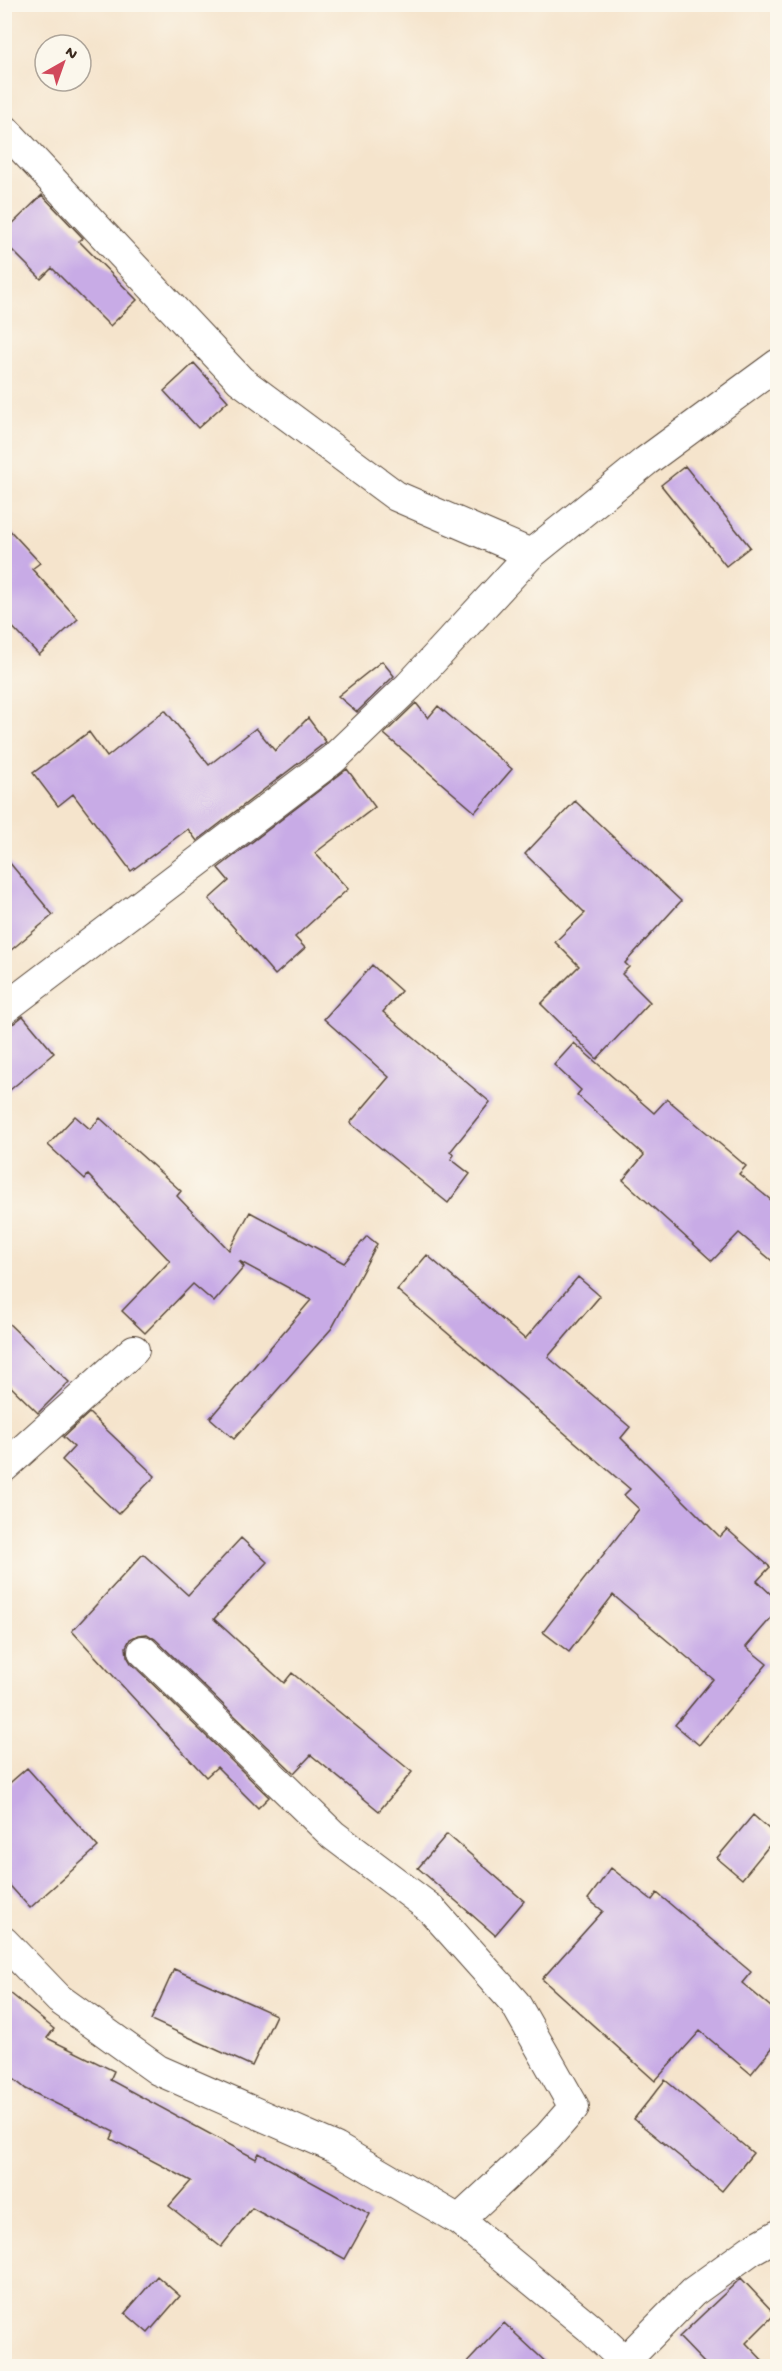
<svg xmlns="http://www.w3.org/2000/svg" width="782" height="2371" viewBox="0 0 782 2371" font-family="'Gochi Hand',sans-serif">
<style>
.building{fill:#c8abe6}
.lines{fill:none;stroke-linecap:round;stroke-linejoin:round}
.minor-casing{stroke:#574638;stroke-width:32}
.minor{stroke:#fff;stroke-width:30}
</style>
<rect width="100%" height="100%" fill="#fbf7ec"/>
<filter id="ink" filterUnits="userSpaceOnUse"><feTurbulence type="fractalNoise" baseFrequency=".0167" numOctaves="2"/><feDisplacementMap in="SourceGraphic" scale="12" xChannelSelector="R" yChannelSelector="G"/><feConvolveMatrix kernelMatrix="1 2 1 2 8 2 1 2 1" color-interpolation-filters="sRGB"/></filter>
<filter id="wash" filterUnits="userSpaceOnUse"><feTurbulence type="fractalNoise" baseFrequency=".008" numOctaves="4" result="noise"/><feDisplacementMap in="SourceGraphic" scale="24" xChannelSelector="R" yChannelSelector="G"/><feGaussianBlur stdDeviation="1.35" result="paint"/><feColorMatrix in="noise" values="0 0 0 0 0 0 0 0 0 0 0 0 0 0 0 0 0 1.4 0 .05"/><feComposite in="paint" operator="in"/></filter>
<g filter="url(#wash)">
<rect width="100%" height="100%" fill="#f5e4cc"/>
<g id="blocks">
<path class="building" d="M 42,195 L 83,238 L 79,241 L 137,300 L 110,326 L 52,268 L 41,279 L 4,242 L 4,232 Z
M 194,363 L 228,401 L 198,428 L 164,391 Z
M 685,466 L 750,547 L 726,566 L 661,485 Z
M 4,524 L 40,563 L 32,569 L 78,619 L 39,655 L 4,618 Z
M 382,661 L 394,676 L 357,712 L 338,696 Z
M 416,703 L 428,718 L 438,706 L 512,769 L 475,812 L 384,734 Z
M 165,710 L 209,765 L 256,728 L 275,751 L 308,718 L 326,742 L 197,841 L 188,829 L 131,871 L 73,794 L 58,806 L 33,773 L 89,732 L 107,757 Z
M 347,769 L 375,807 L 315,853 L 348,889 L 295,937 L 305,948 L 275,975 L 209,899 L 229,881 L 218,868 Z
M 575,801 L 681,901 L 625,963 L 629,967 L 622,974 L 650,1002 L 597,1059 L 541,1004 L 579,966 L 555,942 L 585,913 L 525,854 Z
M 4,856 L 53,915 L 4,956 Z
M 372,965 L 401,991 L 383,1012 L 490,1102 L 450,1152 L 454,1155 L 451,1159 L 470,1174 L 448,1203 L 350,1123 L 389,1077 L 324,1019 Z
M 23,1016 L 54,1053 L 4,1095 L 4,1026 L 14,1023 Z
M 574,1043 L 654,1113 L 667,1099 L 746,1166 L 739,1174 L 777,1205 L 777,1265 L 739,1233 L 712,1261 L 623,1180 L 644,1155 L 577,1095 L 581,1090 L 554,1065 Z
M 75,1116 L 90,1129 L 100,1118 L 181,1191 L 177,1196 L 229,1250 L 250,1212 L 344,1263 L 367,1236 L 377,1244 L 332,1328 L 234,1439 L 210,1418 L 311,1300 L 239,1261 L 244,1267 L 214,1302 L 193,1284 L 145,1333 L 122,1311 L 170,1261 L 88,1175 L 85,1179 L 48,1145 Z
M 427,1255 L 525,1339 L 578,1277 L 600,1296 L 548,1357 L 630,1427 L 621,1438 L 720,1537 L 727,1529 L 770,1567 L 757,1581 L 777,1600 L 777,1611 L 746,1647 L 767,1664 L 699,1745 L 675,1725 L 713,1679 L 613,1595 L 569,1652 L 543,1632 L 639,1509 L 624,1495 L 630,1489 L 397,1290 Z
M 4,1319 L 69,1382 L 38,1413 L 4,1380 Z
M 89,1413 L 155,1476 L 118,1514 L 62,1460 L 74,1447 L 63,1437 Z
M 241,1538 L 267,1562 L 214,1619 L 284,1683 L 292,1673 L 412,1772 L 379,1811 L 311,1755 L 294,1773 L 155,1639 L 147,1634 L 138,1635 L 130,1639 L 126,1647 L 127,1656 L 131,1663 L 269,1797 L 258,1808 L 217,1767 L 206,1777 L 72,1631 L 143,1554 L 188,1595 Z
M 27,1768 L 98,1847 L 30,1908 L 4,1879 L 4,1788 Z
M 753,1815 L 777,1836 L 742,1879 L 717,1858 Z
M 447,1834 L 524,1901 L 495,1935 L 418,1868 Z
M 611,1868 L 652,1900 L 657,1893 L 751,1972 L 742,1983 L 777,2012 L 777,2042 L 751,2074 L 700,2031 L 655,2081 L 542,1979 L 603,1911 L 588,1899 Z
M 174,1969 L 276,2015 L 252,2066 L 151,2020 Z
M 4,1988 L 54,2029 L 47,2038 L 114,2071 L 110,2080 L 256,2159 L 259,2153 L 370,2214 L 345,2259 L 252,2208 L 221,2247 L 169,2206 L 191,2181 L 111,2139 L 114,2132 L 26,2089 L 4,2071 Z
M 665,2080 L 753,2153 L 722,2191 L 634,2119 Z
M 157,2276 L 180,2296 L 148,2333 L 125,2313 Z
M 741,2278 L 775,2314 L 746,2343 L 769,2367 L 708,2367 L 679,2337 Z
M 504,2323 L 551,2367 L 463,2367 Z"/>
</g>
</g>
<g filter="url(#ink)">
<use href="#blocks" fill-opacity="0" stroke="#574638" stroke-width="1.5"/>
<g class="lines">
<g class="minor-casing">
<path id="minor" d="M 4,129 L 240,380 L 396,496 L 531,554
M 4,1009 L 333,759 L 409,686 L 531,554 L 646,461 L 778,364
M 4,1467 L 134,1350
M 143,1651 L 333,1835 L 431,1909 L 515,2003 L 574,2107 L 548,2137 L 459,2220
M 4,1942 L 59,1999 L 158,2070 L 336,2148 L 459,2220 L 590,2328 L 630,2366
M 625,2361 L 693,2292 L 751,2250 L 778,2235"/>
</g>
<use href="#minor" class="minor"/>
</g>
</g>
<rect width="782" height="2371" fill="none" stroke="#fbf7ec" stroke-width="24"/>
<g transform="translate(63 63) rotate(40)"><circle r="28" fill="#fbf7ec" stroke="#aea59a" stroke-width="1.5"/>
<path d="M0-4.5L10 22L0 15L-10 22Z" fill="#d1495b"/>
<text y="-9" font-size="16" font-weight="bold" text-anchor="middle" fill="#3b2a1e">N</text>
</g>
</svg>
